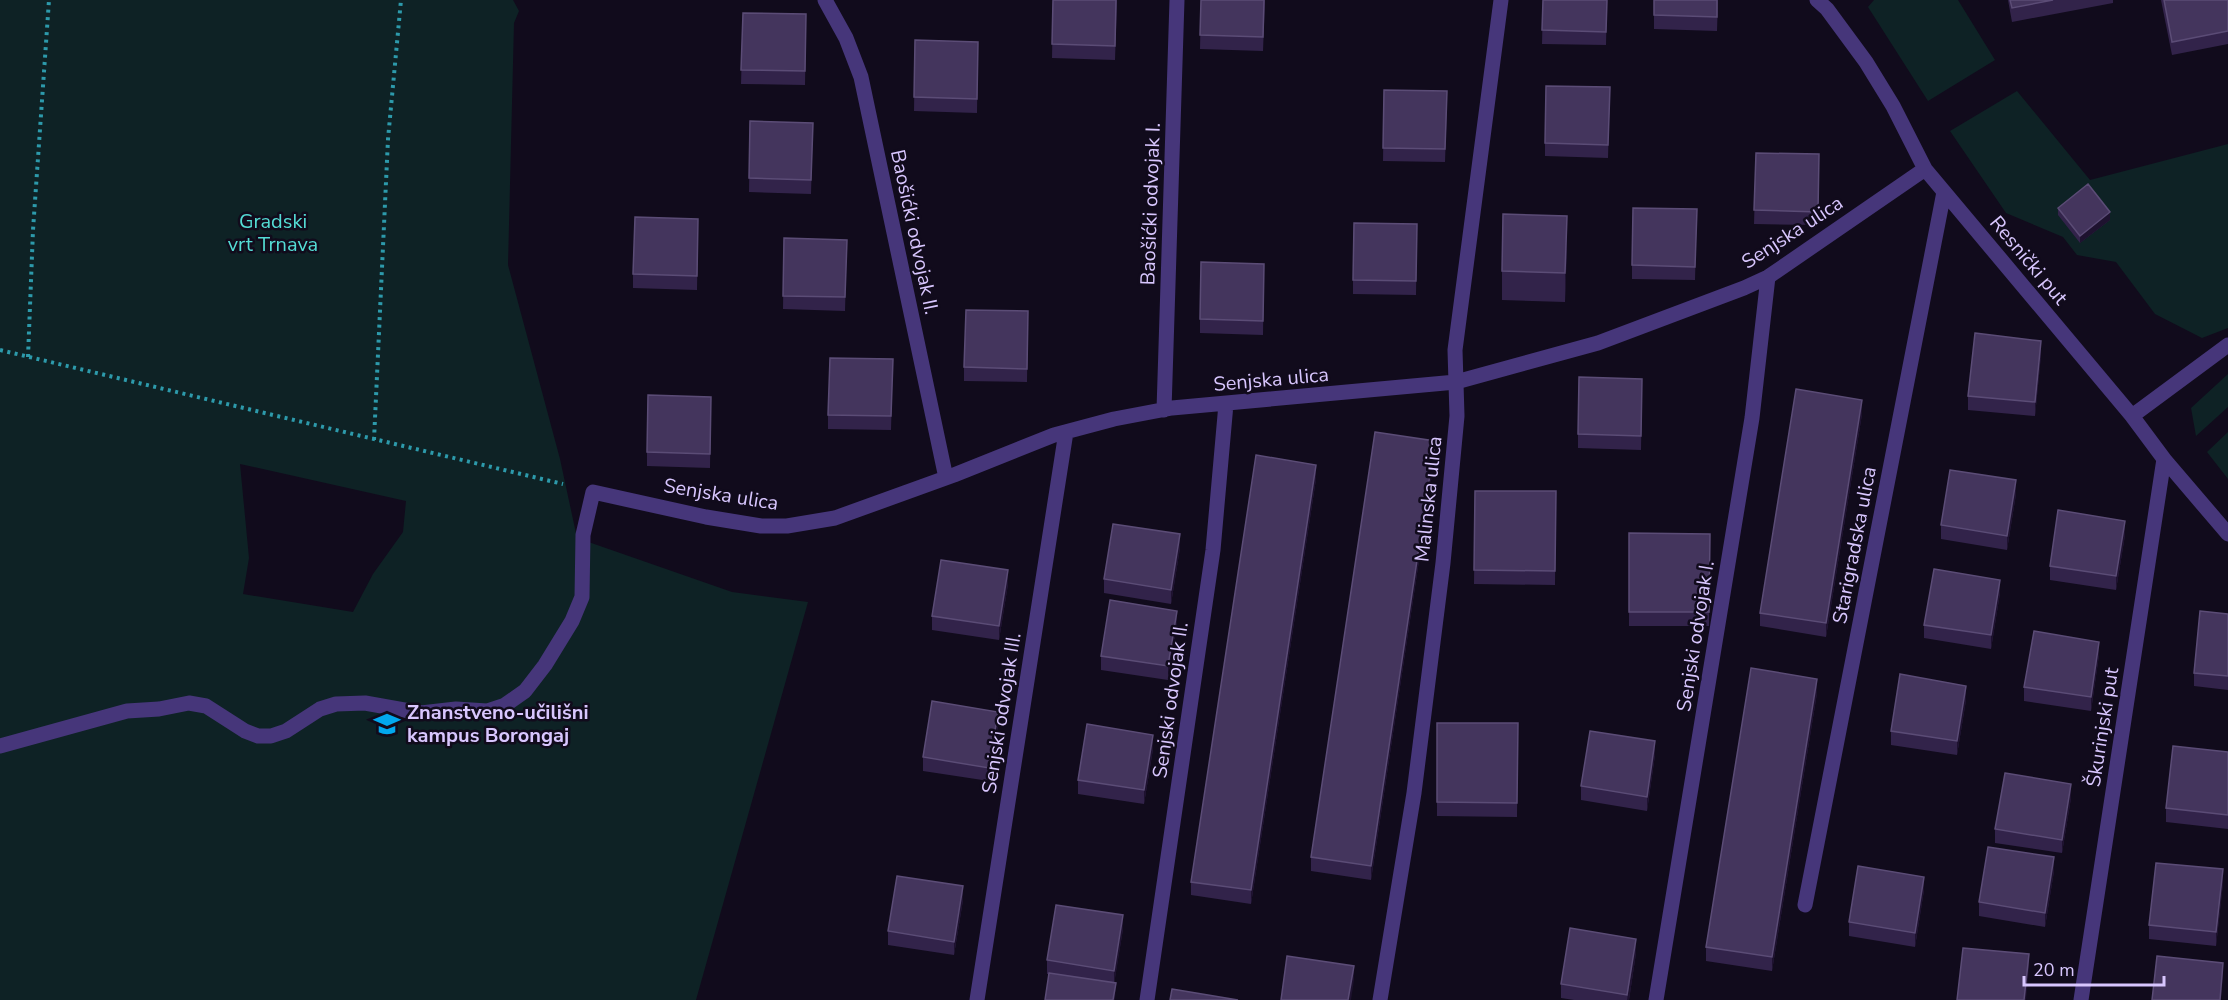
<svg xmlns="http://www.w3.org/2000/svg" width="2228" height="1000" viewBox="0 0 2228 1000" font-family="'Nunito Sans',sans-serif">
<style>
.green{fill:#0e2225;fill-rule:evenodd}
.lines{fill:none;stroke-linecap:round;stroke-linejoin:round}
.path{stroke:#2d9aab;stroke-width:4;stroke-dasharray:3 4.5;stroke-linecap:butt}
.minor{stroke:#46367a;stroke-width:15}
.wall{fill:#32234a}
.shaded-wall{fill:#1e122f}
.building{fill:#44355d;stroke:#5b4c76;stroke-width:1.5}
.labels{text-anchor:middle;stroke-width:5;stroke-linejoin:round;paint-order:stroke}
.street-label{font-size:20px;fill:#d8c6fe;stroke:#110b1c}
.park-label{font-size:20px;fill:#54dcd5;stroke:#110b1c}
.poi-label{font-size:20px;font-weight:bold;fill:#d8c6fe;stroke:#110b1c;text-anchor:start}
</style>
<rect width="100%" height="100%" fill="#110b1c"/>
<path class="green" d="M 0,0 L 513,0 L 519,11 L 514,23 L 508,265 L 560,459 L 577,538 L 732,592 L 808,602 L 696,1000 L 0,1000 ZM 240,464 L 406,501 L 403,532 L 373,574 L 353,612 L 243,594 L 249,558 Z
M 1874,0 L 1958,0 L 1995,60 L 1928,101 L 1868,7 Z
M 2017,91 L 2090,180 L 2228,144 L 2228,328 L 2202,338 L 2155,314 L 2116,262 L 2077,255 L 2063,237 L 2006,213 L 1950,131 Z
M 2228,374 L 2228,407 L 2196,436 L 2191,408 Z
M 2228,432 L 2228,479 L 2207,452 Z"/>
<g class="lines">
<path class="path" d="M 0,350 L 563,484
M 28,357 L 33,230 L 49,0
M 374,440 L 388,139 L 401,0"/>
<path class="minor" d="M 825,0 L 846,38 L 861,77 L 946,478
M 1817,0 L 1827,9 L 1866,62 L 1893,106 L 1925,169 L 2132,416 L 2164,459 L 2228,534
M 1164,410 L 1177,0
M 2132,416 L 2228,345
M 0,746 L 127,711 L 159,709 L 189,703 L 206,706 L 245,731 L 258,736 L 271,736 L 286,731 L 320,709 L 336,704 L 365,703 L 421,713 L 456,709 L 487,711 L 505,705 L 525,691 L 545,665 L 572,621 L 582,597 L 583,535 L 593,492 L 706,517 L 761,526 L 787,526 L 835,518 L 954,475 L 1054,435 L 1114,419 L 1172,408 L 1456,382 L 1598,343 L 1744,288 L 1768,277 L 1925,169
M 1805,905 L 1944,192
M 977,1000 L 1066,432
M 1147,1000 L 1213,550 L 1226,404
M 1380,1000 L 1414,793 L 1443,563 L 1457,416 L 1455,350 L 1501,0
M 1656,1000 L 1752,418 L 1768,277
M 2081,1000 L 2164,459"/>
</g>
<path class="wall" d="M 1053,0 L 1117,0 L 1115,60 L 1052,58 Z
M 1201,0 L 1265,0 L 1263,51 L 1200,49 Z
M 1543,0 L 1607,0 L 1606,45 L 1542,44 Z
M 1654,0 L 1718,0 L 1717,31 L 1654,29 Z
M 2008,0 L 2113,0 L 2113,3 L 2012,22 Z
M 2161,0 L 2228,0 L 2228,44 L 2172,55 Z
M 743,13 L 806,28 L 805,85 L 741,84 Z
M 915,40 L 978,42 L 977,113 L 914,111 Z
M 1610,87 L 1608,158 L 1545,156 L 1545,143 Z
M 1384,90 L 1447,105 L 1445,162 L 1383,161 Z
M 750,121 L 813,123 L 811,194 L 749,192 Z
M 1756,153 L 1819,168 L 1818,225 L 1754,224 Z
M 2058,208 L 2110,220 L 2080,243 L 2058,215 Z
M 1697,209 L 1695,280 L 1632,279 L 1632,265 Z
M 1417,224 L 1416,295 L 1353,294 L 1353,280 Z
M 698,233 L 697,290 L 633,288 L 633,274 Z
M 784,238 L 847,240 L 845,311 L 783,309 Z
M 1567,245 L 1565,302 L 1502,300 L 1502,271 Z
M 1264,264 L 1263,335 L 1200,333 L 1200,319 Z
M 1028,311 L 1027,382 L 964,381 L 964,367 Z
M 2041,355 L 2035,416 L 1968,410 L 1968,396 Z
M 893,359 L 891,430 L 828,429 L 828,415 Z
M 1642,392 L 1641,450 L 1578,448 L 1578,434 Z
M 711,397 L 710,468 L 647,466 L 647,452 Z
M 1862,414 L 1826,637 L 1760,626 L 1760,613 Z
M 1435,454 L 1371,880 L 1311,871 L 1311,857 Z
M 1316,479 L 1251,904 L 1191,895 L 1191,882 Z
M 1475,491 L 1556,491 L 1555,585 L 1474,584 Z
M 2016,494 L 2007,550 L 1941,539 L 1941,525 Z
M 1629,533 L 1710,534 L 1709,626 L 1629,626 Z
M 2125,535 L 2116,590 L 2050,580 L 2050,566 Z
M 1180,548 L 1171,604 L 1104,593 L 1104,579 Z
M 1008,584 L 999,640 L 932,630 L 932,616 Z
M 2000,593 L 1991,649 L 1924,638 L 1924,625 Z
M 2228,614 L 2228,690 L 2194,686 L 2194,673 Z
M 1177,625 L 1168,680 L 1101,670 L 1101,656 Z
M 2099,655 L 2091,711 L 2024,701 L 2024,687 Z
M 1817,693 L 1772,971 L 1706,961 L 1706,947 Z
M 1966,700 L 1957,755 L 1891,745 L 1891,731 Z
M 1437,723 L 1518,723 L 1517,817 L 1437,816 Z
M 998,726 L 989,781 L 923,771 L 923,757 Z
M 1153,749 L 1144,804 L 1078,794 L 1078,780 Z
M 2228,752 L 2228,829 L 2166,822 L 2166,808 Z
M 1655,755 L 1647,811 L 1581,800 L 1581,786 Z
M 2071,798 L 2062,853 L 1995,843 L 1995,829 Z
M 2054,871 L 2045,927 L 1979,916 L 1979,902 Z
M 2223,883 L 2216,946 L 2149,939 L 2149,925 Z
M 1924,890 L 1915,947 L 1849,936 L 1849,922 Z
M 963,900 L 954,955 L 888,945 L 888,931 Z
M 1123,929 L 1114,983 L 1115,1000 L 1045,1000 L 1049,974 L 1047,974 L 1047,960 Z
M 1636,953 L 1629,1000 L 1574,1000 L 1561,998 L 1561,984 Z"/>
<path class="shaded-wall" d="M 2110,212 L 2110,220 L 2080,243 L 2080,236 Z
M 1567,216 L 1567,245 L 1565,302 L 1565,273 Z
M 2041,341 L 2041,355 L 2035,416 L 2035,402 Z
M 1862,400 L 1862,414 L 1826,637 L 1826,623 Z
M 1435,441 L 1435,454 L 1371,880 L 1371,866 Z
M 1316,465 L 1316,479 L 1251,904 L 1251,890 Z
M 2016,480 L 2016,494 L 2007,550 L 2007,536 Z
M 2125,521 L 2125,535 L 2116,590 L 2116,576 Z
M 1180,534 L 1180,548 L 1171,604 L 1171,590 Z
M 1008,570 L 1008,584 L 999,640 L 999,626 Z
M 2000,580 L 2000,593 L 1991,649 L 1991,635 Z
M 1177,611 L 1177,625 L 1168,680 L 1168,666 Z
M 2099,642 L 2099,655 L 2091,711 L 2091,697 Z
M 1817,679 L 1817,693 L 1772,971 L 1772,957 Z
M 1966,686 L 1966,700 L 1957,755 L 1957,741 Z
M 998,712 L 998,726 L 989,781 L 989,768 Z
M 1153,735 L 1153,749 L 1144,804 L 1144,790 Z
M 1655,741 L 1655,755 L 1647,811 L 1647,797 Z
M 2071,784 L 2071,798 L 2062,853 L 2062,840 Z
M 2054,857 L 2054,871 L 2045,927 L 2045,913 Z
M 2223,869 L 2223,883 L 2216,946 L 2216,932 Z
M 1924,877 L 1924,890 L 1915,947 L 1915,933 Z
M 963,886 L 963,900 L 954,955 L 954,942 Z
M 1123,915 L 1123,929 L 1114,985 L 1114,971 Z
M 1636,939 L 1636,953 L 1629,1000 L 1627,1000 Z
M 2029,954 L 2029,968 L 2026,1000 L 2024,1000 Z
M 2223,963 L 2223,977 L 2221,1000 L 2220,1000 Z
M 1354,966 L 1354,980 L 1351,1000 L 1348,1000 Z
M 1116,983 L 1115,1000 L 1113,1000 Z"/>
<path class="building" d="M 1053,0 L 1116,0 L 1115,46 L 1052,44 Z
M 1201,0 L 1264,0 L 1263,37 L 1200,35 Z
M 1543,0 L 1607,0 L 1606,32 L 1542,30 Z
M 1654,0 L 1717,0 L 1717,17 L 1654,15 Z
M 2010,0 L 2053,0 L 2012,8 Z
M 2164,0 L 2228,0 L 2228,31 L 2172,42 Z
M 743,13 L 806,14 L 805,71 L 741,70 Z
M 915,40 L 978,42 L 977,99 L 914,97 Z
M 1546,86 L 1610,87 L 1608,145 L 1545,143 Z
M 1384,90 L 1447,91 L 1445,149 L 1383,148 Z
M 750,121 L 813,123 L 811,180 L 749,178 Z
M 1756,153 L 1819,154 L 1818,212 L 1754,210 Z
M 2088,184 L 2110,212 L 2080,236 L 2058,208 Z
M 1633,208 L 1697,209 L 1695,267 L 1632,265 Z
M 1503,214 L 1567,216 L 1565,273 L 1502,271 Z
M 635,217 L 698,219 L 697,276 L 633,274 Z
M 1354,223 L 1417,224 L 1416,281 L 1353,280 Z
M 784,238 L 847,240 L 845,297 L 783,296 Z
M 1201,262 L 1264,264 L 1263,321 L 1200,319 Z
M 966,310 L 1028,311 L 1027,369 L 964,367 Z
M 1975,333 L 2041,341 L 2035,402 L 1968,396 Z
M 830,358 L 893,359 L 891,416 L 828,415 Z
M 1579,377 L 1642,379 L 1641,436 L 1578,434 Z
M 1796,389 L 1862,400 L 1826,623 L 1760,613 Z
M 648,395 L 711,397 L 710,454 L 647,452 Z
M 1375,432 L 1435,441 L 1371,866 L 1311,857 Z
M 1256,455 L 1316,465 L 1251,890 L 1191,882 Z
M 1950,470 L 2016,480 L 2007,536 L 1941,525 Z
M 1475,491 L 1556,491 L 1555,571 L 1474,570 Z
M 2058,510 L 2125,521 L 2116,576 L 2050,566 Z
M 1113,524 L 1180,534 L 1171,590 L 1104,579 Z
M 1629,533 L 1710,534 L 1709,612 L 1629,612 Z
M 941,560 L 1008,570 L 999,626 L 932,616 Z
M 1934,569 L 2000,580 L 1991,635 L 1924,625 Z
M 1110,600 L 1177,611 L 1168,666 L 1101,656 Z
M 2200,611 L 2228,614 L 2228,676 L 2194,673 Z
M 2034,631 L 2099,642 L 2091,697 L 2024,687 Z
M 1751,668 L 1817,679 L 1772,957 L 1706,947 Z
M 1900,674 L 1966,686 L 1957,741 L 1891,731 Z
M 932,701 L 998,712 L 989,768 L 923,757 Z
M 1437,723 L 1518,723 L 1517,803 L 1437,802 Z
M 1087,724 L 1153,735 L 1144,790 L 1078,780 Z
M 1590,731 L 1655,741 L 1647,797 L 1581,786 Z
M 2173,746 L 2228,752 L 2228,815 L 2166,808 Z
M 2005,773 L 2071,784 L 2062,840 L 1995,829 Z
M 1988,847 L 2054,857 L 2045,913 L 1979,902 Z
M 2156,863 L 2223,869 L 2216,932 L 2149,925 Z
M 1858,866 L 1924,877 L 1915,933 L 1849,922 Z
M 897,876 L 963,886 L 954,942 L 888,931 Z
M 1056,905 L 1123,915 L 1114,971 L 1047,960 Z
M 1570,928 L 1636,939 L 1627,995 L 1561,984 Z
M 1963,948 L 2029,954 L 2024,1000 L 1957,1000 Z
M 1287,956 L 1354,966 L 1348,1000 L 1281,1000 Z
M 2157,956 L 2223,963 L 2220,1000 L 2152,1000 Z
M 1049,973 L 1116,983 L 1113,1000 L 1045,1000 Z
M 1172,989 L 1238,1000 L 1170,1000 Z"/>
<defs>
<g id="university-bare" transform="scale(2.07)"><path d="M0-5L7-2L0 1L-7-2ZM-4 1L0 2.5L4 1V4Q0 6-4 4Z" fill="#02a8ee" stroke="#110b1c" stroke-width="2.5" paint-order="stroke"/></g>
</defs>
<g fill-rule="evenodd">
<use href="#university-bare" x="387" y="724"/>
</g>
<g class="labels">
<g class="street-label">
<text transform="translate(1150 204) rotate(-88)" y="7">Baošićki odvojak I.</text>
<text transform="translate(915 232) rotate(78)" y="7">Baošićki odvojak II.</text>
<text transform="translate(1792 232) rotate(-33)" y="7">Senjska ulica</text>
<text transform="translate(2029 260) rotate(50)" y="7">Resnički put</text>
<text transform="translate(1271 379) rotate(-5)" y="7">Senjska ulica</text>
<text transform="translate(721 494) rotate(9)" y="7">Senjska ulica</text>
<text transform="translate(1428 499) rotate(-84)" y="7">Malinska ulica</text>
<text transform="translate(1854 545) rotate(-79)" y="7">Starigradska ulica</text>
<text transform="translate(1695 636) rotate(-81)" y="7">Senjski odvojak I.</text>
<text transform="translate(1170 700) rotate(-82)" y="7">Senjski odvojak II.</text>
<text transform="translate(1001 713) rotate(-81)" y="7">Senjski odvojak III.</text>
<text transform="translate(2102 727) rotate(-81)" y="7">Škurinjski put</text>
</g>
<g class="park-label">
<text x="273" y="228">Gradski<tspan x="273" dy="23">vrt Trnava</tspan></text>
</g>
<g class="poi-label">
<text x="407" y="719">Znanstveno-učilišni<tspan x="407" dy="23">kampus Borongaj</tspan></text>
</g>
</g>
<path d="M2024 976v9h140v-9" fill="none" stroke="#d8c6fe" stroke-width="3"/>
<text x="2033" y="976" font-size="18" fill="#d8c6fe" stroke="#110b1c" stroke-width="4.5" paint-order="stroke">20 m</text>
</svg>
